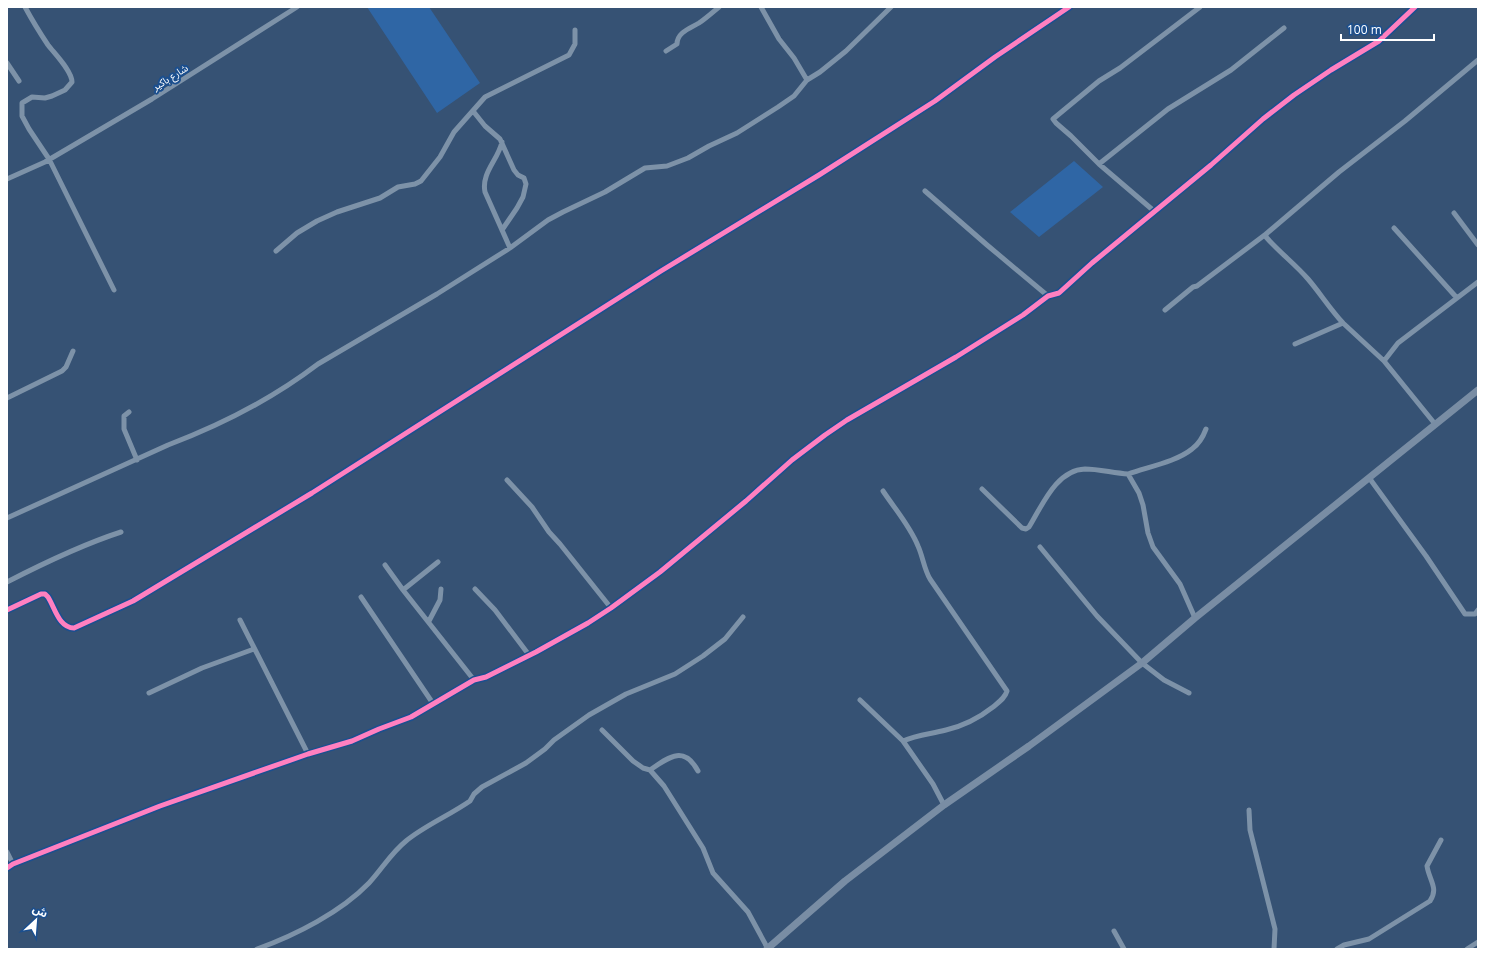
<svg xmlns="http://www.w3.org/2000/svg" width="1485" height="956" viewBox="0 0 1485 956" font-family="'Open Sans','Noto Sans Arabic',sans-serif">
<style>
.green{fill:#2f66a5}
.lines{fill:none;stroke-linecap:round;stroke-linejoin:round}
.street{stroke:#7d92a8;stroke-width:5}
.secondary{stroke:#798da4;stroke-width:7}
.cycleway-casing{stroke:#1b4f8f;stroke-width:8}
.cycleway{stroke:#ff80c0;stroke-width:5}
.labels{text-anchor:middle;stroke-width:4;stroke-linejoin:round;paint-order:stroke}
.street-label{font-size:10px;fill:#fff;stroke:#1b4f8f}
</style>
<rect width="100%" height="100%" fill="#365274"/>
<path class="green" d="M 367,7 L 429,7 L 480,83 L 437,113 Z
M 1074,161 L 1103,187 L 1039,237 L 1010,212 Z"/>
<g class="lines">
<path class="street" d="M 25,7 C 32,20 40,33 48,45 C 55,54 72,71 72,82 L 65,90 L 52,96 L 45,98 L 32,97 L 22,103 L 22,116 L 29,129 L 49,159 L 114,290
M 761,7 L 779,39 L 794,58 L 807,80
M 1200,7 L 1120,68 L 1099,81 L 1053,119 L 1056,123 L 1071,136 L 1099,164 L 1168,109 L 1231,70 L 1284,28
M 666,51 L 677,44 C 677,32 691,28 699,23 C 705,19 713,12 719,7
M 7,63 L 19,81
M 473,111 L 485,126 L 500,139 L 514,170 L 518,175 L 524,178 L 526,184 L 523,197 L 517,208 L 502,230
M 502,142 C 498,160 481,173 485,192 L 510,248
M 1099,164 L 1154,211
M 7,179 L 45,162 L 152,99 L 297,7
M 925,191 L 987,245 L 1048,296
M 1454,213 L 1478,245
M 1394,228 L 1457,298
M 276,251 L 297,233 L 317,221 L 337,212 L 380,198 L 398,187 L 415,184 L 421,181 L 440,157 L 454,132 L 485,97 L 569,55 L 575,44 L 575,30
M 1165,310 L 1193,287 L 1197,286 L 1266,234
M 1343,323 C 1330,309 1320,293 1308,279 C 1295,264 1279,252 1266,237 L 1266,234 L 1339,172 L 1405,121 L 1478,60
M 1295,344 L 1343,323 L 1384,361 L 1435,424
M 1384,361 L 1398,343 L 1478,282
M 7,398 L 62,371 L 66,367 L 73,351
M 129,412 L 124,416 L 124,429 L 137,460
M 1370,479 L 1426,556 L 1465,614 L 1475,614 L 1478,610
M 507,480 L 532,507 L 549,532 L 560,544 L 611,608
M 982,489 L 1022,528 L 1026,529 L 1029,527 C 1042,506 1056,470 1085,469 C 1099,469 1113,473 1128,474
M 883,491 C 895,509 910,526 918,546 C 923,557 924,569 930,579 L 1007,691 C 1005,698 999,702 993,707 C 979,718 963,726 946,730 C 931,734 917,735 903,741
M 7,518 L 168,445 C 221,425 272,399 318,364 L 437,294 L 510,248 L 548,220 L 563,212 L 605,192 L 645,168 L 667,166 L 688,158 L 709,146 L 737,133 L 778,107 L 794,96 L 807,80 L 820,72 L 846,51 L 891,7
M 1040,547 L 1097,616 L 1142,663 L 1164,680 L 1189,693
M 385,565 L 403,590 L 474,680
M 7,582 C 44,563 81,545 121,532
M 475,589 L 495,610 L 529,655
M 403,590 L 438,562
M 361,597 L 434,705
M 7,610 L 41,594 L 45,594 L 48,597 C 55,608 59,628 74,628 L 133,601 L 312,493 L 661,271 L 819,175 L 935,101 L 995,57 L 1069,7
M 1195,618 L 1180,584 L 1153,547 L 1148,533 L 1143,505 L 1139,493 L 1128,474 C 1147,467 1176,462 1192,449 C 1199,444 1203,437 1206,429
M 240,620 L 308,754
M 429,621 L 440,600 L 441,589
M 149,693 L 202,668 L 254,649
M 860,700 L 903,741 L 933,784 L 944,805
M 602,730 L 633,761 L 643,768 L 650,770 L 664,786 L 703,848 L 713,873 L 748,912 L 768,949
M 650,770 C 669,757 684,745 698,771
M 1249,810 L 1250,830 L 1275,929 L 1274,949
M 7,852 L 13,864
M 7,868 L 13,864 L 160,806 L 308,754 L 352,741 L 379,729 L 411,717 L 474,680 L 486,677 L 536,652 L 588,623 L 611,608 L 660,572 L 746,501 L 792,460 L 825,435 L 847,420 L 956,357 L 1023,315 L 1048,296 L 1059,293 L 1092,263 L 1211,165 L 1263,119 L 1294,95 L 1331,70 L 1379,41 L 1415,7
M 1114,931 L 1124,949
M 257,949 C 296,935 341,912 369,883 C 382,869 391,853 406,841 C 424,826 450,815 470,801 L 474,794 L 482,787 L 526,763 L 545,749 L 554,740 L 589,715 L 626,694 L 675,674 L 703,656 L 725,639 L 743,617
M 1337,949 L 1344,945 L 1369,939 L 1430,901 C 1439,888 1429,880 1427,866 L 1441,840
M 1467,949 L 1478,942"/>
<path class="secondary" d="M 767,949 L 845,881 L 944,805 L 1029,746 L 1142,663 L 1195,618 L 1478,390"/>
<g class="cycleway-casing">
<path id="cycleway" d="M 7,610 L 41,594 L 45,594 L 48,597 C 55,608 59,628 74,628 L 133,601 L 312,493 L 661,271 L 819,175 L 935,101 L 995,57 L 1069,7
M 7,868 L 13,864 L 160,806 L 308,754 L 352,741 L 379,729 L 411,717 L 474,680 L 486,677 L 536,652 L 588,623 L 611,608 L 660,572 L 746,501 L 792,460 L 825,435 L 847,420 L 956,357 L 1023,315 L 1048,296 L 1059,293 L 1092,263 L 1211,165 L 1263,119 L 1294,95 L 1331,70 L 1379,41 L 1415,7"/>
</g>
<use href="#cycleway" class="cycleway"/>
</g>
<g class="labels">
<g class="street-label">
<text transform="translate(170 77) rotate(-32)" y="4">شارع باكير</text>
</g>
</g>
<rect width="1485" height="956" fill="none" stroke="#ffffff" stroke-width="16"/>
<g transform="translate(36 920) rotate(26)" stroke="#1b4f8f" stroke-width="3" paint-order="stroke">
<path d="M0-3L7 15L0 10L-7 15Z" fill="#ffffff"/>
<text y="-6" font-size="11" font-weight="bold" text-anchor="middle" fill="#ffffff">ش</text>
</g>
<path d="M1341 34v6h93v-6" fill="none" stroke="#ffffff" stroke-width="2"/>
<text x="1347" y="34" font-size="12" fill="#ffffff" stroke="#1b4f8f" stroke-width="3" paint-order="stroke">100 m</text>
</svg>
